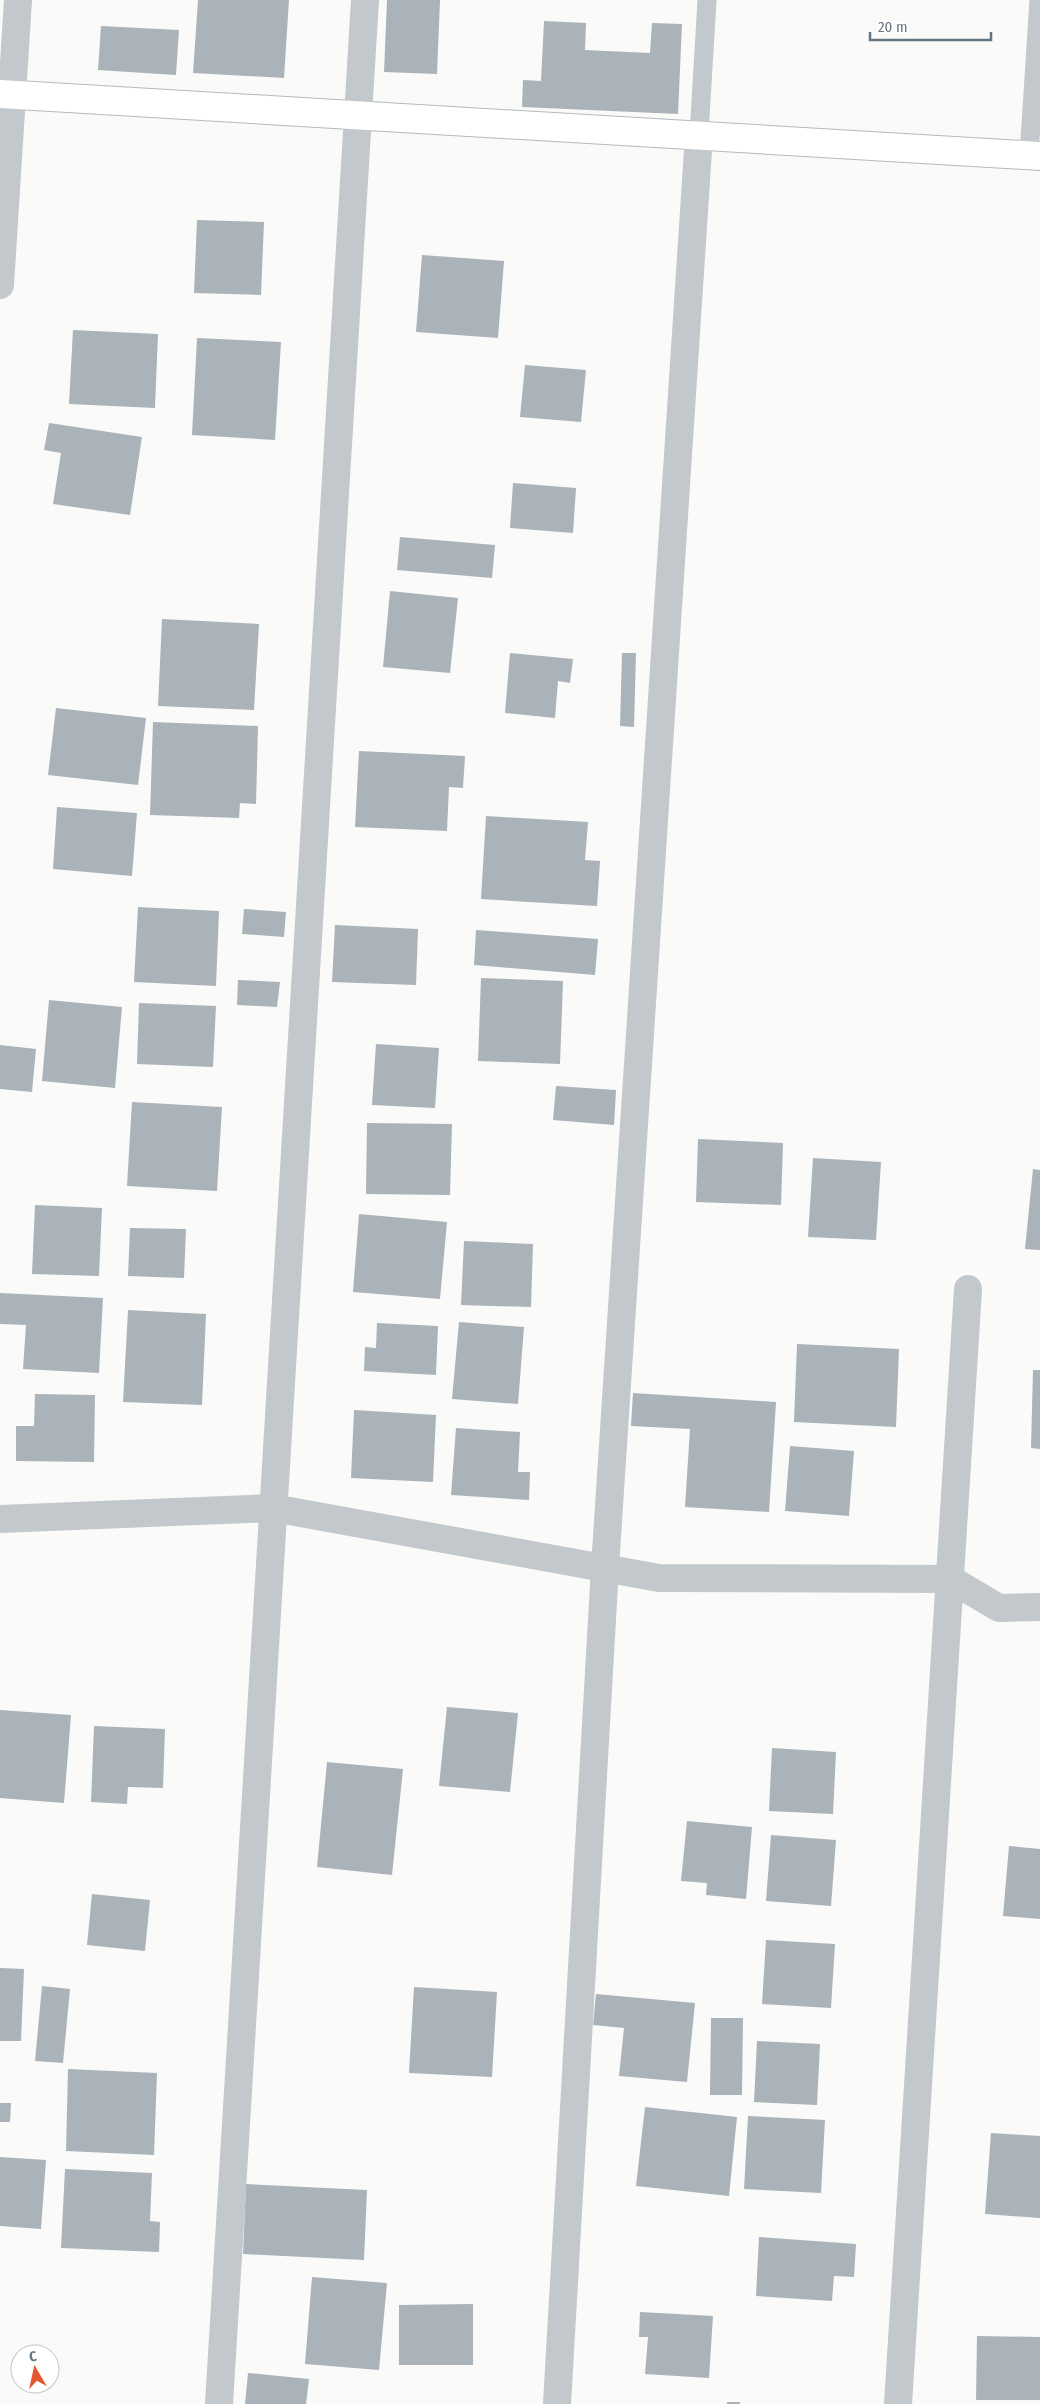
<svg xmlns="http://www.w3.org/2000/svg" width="1040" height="2404" viewBox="0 0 1040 2404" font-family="'Fira Sans Condensed',sans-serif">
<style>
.building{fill:#aab3b9}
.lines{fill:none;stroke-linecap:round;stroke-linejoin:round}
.secondary-casing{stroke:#b3babf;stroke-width:30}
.lane{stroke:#c3c8cc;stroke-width:19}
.street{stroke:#c3c8cc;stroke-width:28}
.secondary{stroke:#fff;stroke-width:28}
</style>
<rect width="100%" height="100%" fill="#fafaf8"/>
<path class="building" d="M 198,0 L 289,0 L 284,78 L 193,73 Z
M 387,0 L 440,0 L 437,74 L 384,72 Z
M 544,21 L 586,23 L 585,50 L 650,53 L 652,23 L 682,24 L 678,114 L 522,107 L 523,80 L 541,81 Z
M 101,26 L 179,30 L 176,75 L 98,70 Z
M 197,220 L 264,222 L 261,295 L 194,293 Z
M 422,255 L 504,261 L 498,338 L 416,332 Z
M 73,330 L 158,334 L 155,408 L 69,404 Z
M 197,338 L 281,342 L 275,440 L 192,435 Z
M 525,365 L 586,370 L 581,422 L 520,417 Z
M 49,423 L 142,437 L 130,515 L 53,504 L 61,453 L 44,450 Z
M 513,483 L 576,488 L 573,533 L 510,528 Z
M 400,537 L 495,545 L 492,578 L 397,570 Z
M 390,591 L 458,598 L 450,673 L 383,667 Z
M 162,619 L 259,624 L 254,710 L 158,706 Z
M 510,653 L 573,659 L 570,683 L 558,681 L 555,718 L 505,713 Z
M 622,653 L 636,653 L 634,727 L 620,726 Z
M 56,708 L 146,718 L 138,785 L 48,775 Z
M 153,722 L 258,726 L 256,804 L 240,803 L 239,818 L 150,815 Z
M 359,751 L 465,756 L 463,788 L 449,787 L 447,831 L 355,827 Z
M 57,807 L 137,813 L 132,876 L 53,869 Z
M 486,816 L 588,822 L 585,860 L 600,861 L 597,906 L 481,899 Z
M 138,907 L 219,911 L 216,986 L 134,982 Z
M 244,909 L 286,912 L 284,937 L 242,934 Z
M 335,925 L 418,929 L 416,985 L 332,982 Z
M 476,930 L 598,939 L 595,975 L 474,965 Z
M 481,978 L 563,981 L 560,1064 L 478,1061 Z
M 238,980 L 280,982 L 277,1007 L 237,1005 Z
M 49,1000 L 122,1007 L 115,1088 L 42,1081 Z
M 139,1003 L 216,1006 L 213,1067 L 137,1064 Z
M 376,1044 L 439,1048 L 435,1108 L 372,1105 Z
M 0,1045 L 36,1049 L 32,1092 L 0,1089 Z
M 556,1086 L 616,1090 L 614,1125 L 553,1120 Z
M 132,1102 L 222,1107 L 217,1191 L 127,1186 Z
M 367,1123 L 452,1124 L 450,1195 L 366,1194 Z
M 698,1139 L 783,1143 L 781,1205 L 696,1202 Z
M 813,1158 L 881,1162 L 876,1240 L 808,1237 Z
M 1033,1169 L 1040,1170 L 1040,1250 L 1025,1249 Z
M 35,1205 L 102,1208 L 99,1276 L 32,1274 Z
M 359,1214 L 447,1222 L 440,1299 L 353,1292 Z
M 130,1228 L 186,1229 L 184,1278 L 128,1276 Z
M 464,1241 L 533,1244 L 531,1307 L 461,1305 Z
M 0,1293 L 103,1298 L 99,1373 L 23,1369 L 26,1325 L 0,1324 Z
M 128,1310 L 206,1314 L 202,1405 L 123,1402 Z
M 459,1322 L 524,1327 L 518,1404 L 452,1399 Z
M 377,1323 L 438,1326 L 436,1375 L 364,1371 L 365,1347 L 376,1348 Z
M 797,1344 L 899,1349 L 896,1427 L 794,1422 Z
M 1033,1370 L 1040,1370 L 1040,1449 L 1031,1448 Z
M 633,1393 L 776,1402 L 769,1512 L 685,1507 L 690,1429 L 631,1426 Z
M 35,1394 L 95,1395 L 94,1462 L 16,1461 L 16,1426 L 34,1426 Z
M 354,1410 L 436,1415 L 433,1482 L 351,1478 Z
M 456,1428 L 520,1432 L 518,1472 L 530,1472 L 529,1500 L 451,1495 Z
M 790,1446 L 854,1451 L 849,1516 L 785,1511 Z
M 447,1707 L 518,1713 L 510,1792 L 439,1786 Z
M 0,1710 L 71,1715 L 64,1803 L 0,1798 Z
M 94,1726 L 165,1729 L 163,1788 L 128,1787 L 127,1804 L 91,1802 Z
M 772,1748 L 836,1752 L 833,1814 L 769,1811 Z
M 327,1762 L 403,1769 L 392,1875 L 317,1867 Z
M 687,1821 L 752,1827 L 746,1899 L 706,1895 L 707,1883 L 681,1881 Z
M 771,1835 L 836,1840 L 831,1906 L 766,1901 Z
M 1009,1846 L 1040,1849 L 1040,1919 L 1003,1916 Z
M 92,1894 L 150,1900 L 145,1951 L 87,1945 Z
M 766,1940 L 835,1944 L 831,2008 L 762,2004 Z
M 0,1968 L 24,1969 L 21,2041 L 0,2041 Z
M 42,1986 L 70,1989 L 63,2063 L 35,2061 Z
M 414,1987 L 497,1992 L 492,2077 L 409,2073 Z
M 596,1994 L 695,2003 L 687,2082 L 619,2076 L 624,2028 L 593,2025 Z
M 711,2018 L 743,2018 L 742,2095 L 710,2095 Z
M 757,2041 L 820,2044 L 817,2105 L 754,2102 Z
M 68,2069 L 157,2073 L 154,2155 L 66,2151 Z
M 0,2103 L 11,2103 L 10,2122 L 0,2122 Z
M 645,2107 L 737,2117 L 729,2196 L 636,2186 Z
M 748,2116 L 825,2120 L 821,2193 L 744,2189 Z
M 991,2133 L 1040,2136 L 1040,2218 L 985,2214 Z
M 0,2157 L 46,2160 L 41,2229 L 0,2226 Z
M 65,2169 L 152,2173 L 150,2221 L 160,2222 L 159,2252 L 61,2248 Z
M 246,2184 L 367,2190 L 364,2260 L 243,2254 Z
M 759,2237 L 856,2244 L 854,2277 L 834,2276 L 832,2301 L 756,2296 Z
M 312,2277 L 387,2283 L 379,2370 L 305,2364 Z
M 473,2304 L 473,2365 L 399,2365 L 399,2305 Z
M 640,2312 L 713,2316 L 709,2378 L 645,2374 L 648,2337 L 639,2337 Z
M 977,2336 L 1040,2337 L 1040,2400 L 976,2400 Z
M 248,2373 L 309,2379 L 306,2404 L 245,2404 Z
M 727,2402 L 740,2402 L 740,2404 L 727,2404 Z"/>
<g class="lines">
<g class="secondary-casing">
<path id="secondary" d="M 0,94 L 1040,156"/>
</g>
<path class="lane" d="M 699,135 L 707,0
M 1029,155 L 1039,0"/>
<path class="street" d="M 0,285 L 18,0
M 0,1519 L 273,1508 L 659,1578 L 950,1579 L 999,1608 L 1040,1607
M 219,2404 L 365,0
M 557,2404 L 605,1567 L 699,135
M 898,2404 L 968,1289"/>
<use href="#secondary" class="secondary"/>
</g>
<g transform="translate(35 2369) rotate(351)"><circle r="24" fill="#ffffff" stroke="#c1c8cd"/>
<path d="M0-4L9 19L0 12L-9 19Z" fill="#e4572e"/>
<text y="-8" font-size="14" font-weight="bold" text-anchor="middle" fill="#657683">С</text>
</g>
<path d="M870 32v8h121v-8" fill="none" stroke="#657683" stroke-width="2.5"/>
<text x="878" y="32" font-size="15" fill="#657683" stroke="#ffffff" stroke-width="4" paint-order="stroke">20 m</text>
</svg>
